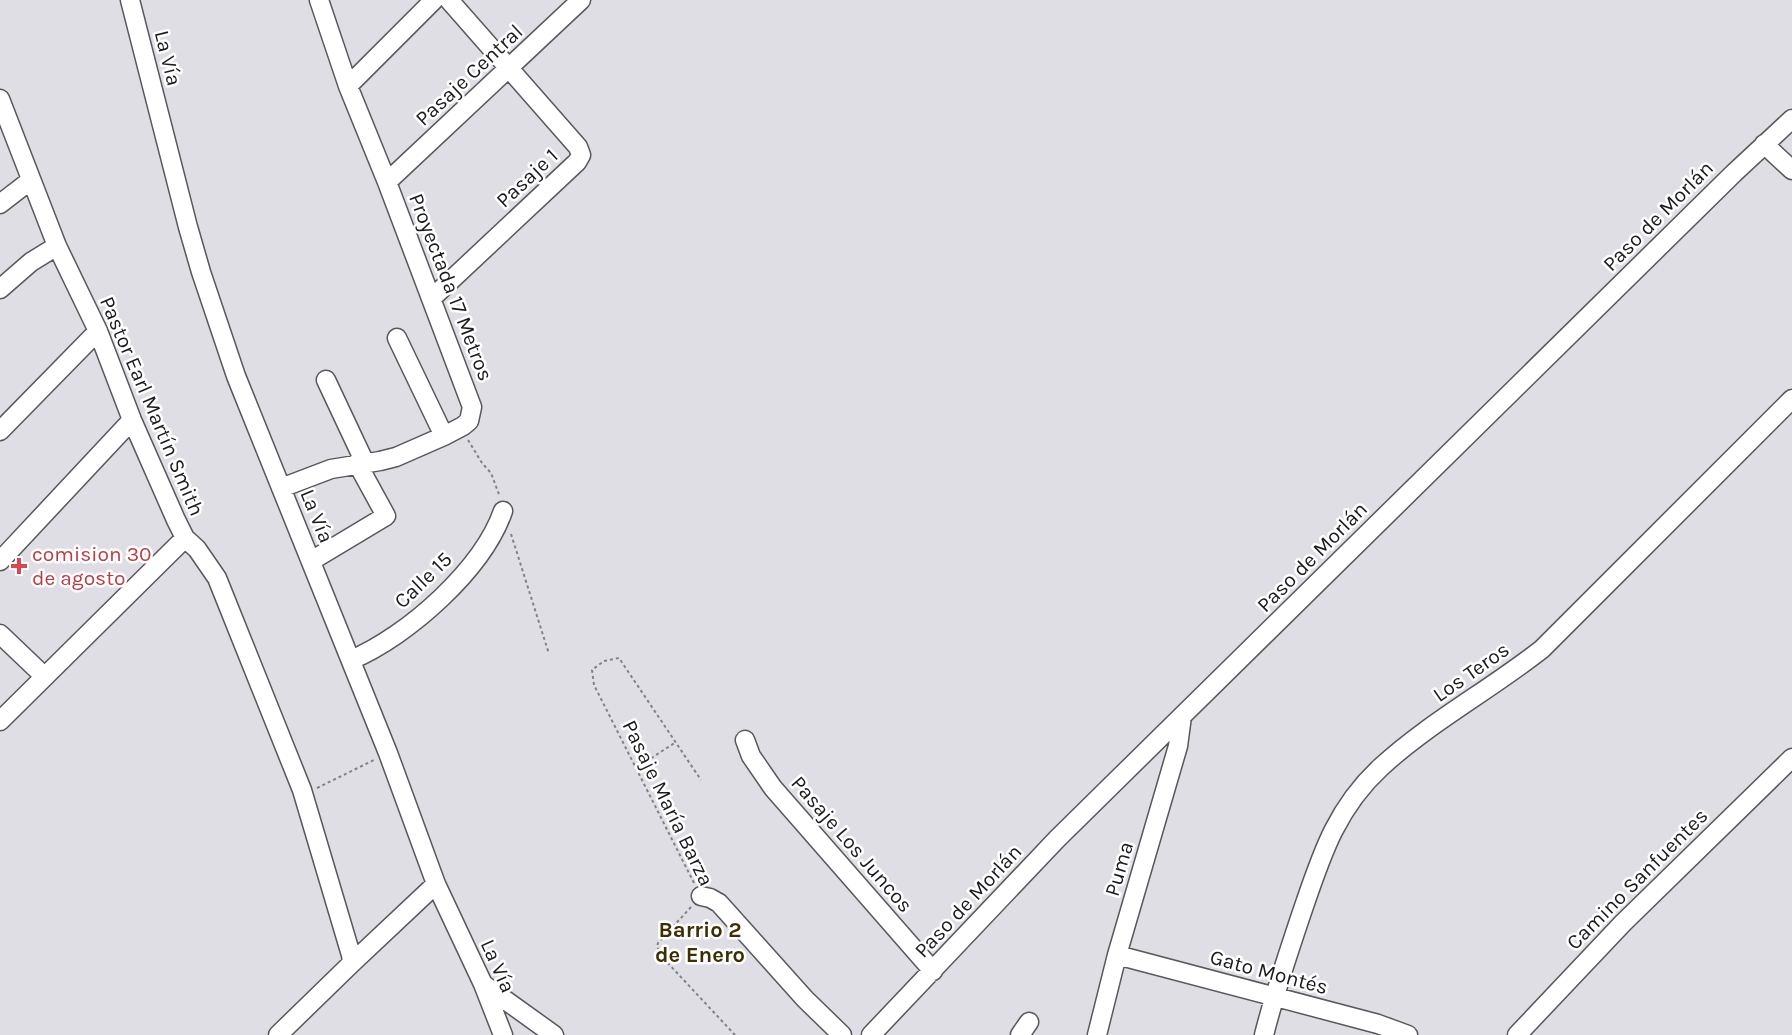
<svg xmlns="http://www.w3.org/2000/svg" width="1792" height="1035" viewBox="0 0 1792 1035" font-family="Karla,sans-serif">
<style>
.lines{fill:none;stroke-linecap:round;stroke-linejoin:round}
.minor-casing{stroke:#57575c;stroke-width:21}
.path{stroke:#828286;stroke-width:2;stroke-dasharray:3 3;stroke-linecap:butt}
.minor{stroke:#fff;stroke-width:18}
.health-dot{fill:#e0444e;stroke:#fff;stroke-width:2}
.labels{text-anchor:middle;stroke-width:5;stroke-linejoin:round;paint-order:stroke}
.street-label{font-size:21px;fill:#1b1b1d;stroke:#fff}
.health-label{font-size:21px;fill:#be3a42;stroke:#fff;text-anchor:start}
.neighbourhood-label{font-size:22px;font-weight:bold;fill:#3b2f03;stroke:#fff}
</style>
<rect width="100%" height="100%" fill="#dedee4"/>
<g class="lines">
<g class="minor-casing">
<path id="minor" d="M 130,0 L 188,227 L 201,272 L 236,376 L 388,753 L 436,884 L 483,984 L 503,1035
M 348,86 L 434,0
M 0,99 L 57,246 L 98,331 L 132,420 L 176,520 L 185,538 L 197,549 L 217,578 L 302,790 L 351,955 L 352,963
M 1764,144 L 1792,170
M 387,182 L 581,0
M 0,204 L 31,180
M 0,289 L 31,262 L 57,246
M 432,298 L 577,162 L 581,155 L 578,147 L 449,0
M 397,338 L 444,436
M 326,380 L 365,463
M 0,431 L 98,331
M 281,488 L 331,469 L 380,461 L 396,457 L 444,436 L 463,426 L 469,421 L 472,407 L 387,182 L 348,86 L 319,0
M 0,561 L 132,420
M 311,561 L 386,516 L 357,463
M 0,634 L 44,676
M 351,660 C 408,636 483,569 503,511
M 0,721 L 185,538
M 745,740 L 751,756 L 773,788 L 933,971
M 701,896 L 710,898 L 719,903 L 805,999 L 842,1035
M 1117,955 L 1378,1024 L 1408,1035
M 483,984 L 554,1035
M 278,1035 L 352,963 L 436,884
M 871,1035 L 1057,839 L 1121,776 L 1734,173 L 1792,119
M 1020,1035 L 1029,1022
M 1097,1035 L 1117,955 L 1178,746 L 1182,716
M 1264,1035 C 1274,995 1287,957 1300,918 C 1320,860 1334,810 1381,767 C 1430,722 1490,690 1542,649 L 1792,399
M 1517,1035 L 1623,923 L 1792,758"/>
</g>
<path class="path" d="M 468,440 L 482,463 L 491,473 L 500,497
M 511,534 L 549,654
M 636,768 L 676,742
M 317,788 L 374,760
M 694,883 L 594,685 L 592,670 L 604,661 L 619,658 L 701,780
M 691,907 L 658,943 L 657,947 L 665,960 L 735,1035"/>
<use href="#minor" class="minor"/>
</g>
<path class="health-dot" d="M16 557h6v6h6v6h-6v6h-6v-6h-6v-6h6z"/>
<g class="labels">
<g class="street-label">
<text transform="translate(168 58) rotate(76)" y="7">La Vía</text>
<text transform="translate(469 75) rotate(-43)" y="7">Pasaje Central</text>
<text transform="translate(527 178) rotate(-43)" y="7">Pasaje 1</text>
<text transform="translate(1658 216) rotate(-45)" y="7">Paso de Morlán</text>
<text transform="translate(451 287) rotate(69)" y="7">Proyectada 17 Metros</text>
<text transform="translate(152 406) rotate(67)" y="7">Pastor Earl Martín Smith</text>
<text transform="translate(317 516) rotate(68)" y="7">La Vía</text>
<text transform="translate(1312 557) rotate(-45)" y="7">Paso de Morlán</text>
<text transform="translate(423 580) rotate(-44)" y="7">Calle 15</text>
<text transform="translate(1471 672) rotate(-35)" y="7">Los Teros</text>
<text transform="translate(668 803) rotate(64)" y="7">Pasaje María Barza</text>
<text transform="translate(852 844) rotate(49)" y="7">Pasaje Los Juncos</text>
<text transform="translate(1119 869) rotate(-74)" y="7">Puma</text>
<text transform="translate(1637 879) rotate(-45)" y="7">Camino Sanfuentes</text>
<text transform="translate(968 901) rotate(-47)" y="7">Paso de Morlán</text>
<text transform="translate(498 966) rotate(66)" y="7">La Vía</text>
<text transform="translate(1269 972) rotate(15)" y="7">Gato Montés</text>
</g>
<g class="health-label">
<text x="32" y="561">comision 30<tspan x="32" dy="24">de agosto</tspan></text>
</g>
<g class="neighbourhood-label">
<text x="700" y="937">Barrio 2<tspan x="700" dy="25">de Enero</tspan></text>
</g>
</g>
</svg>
